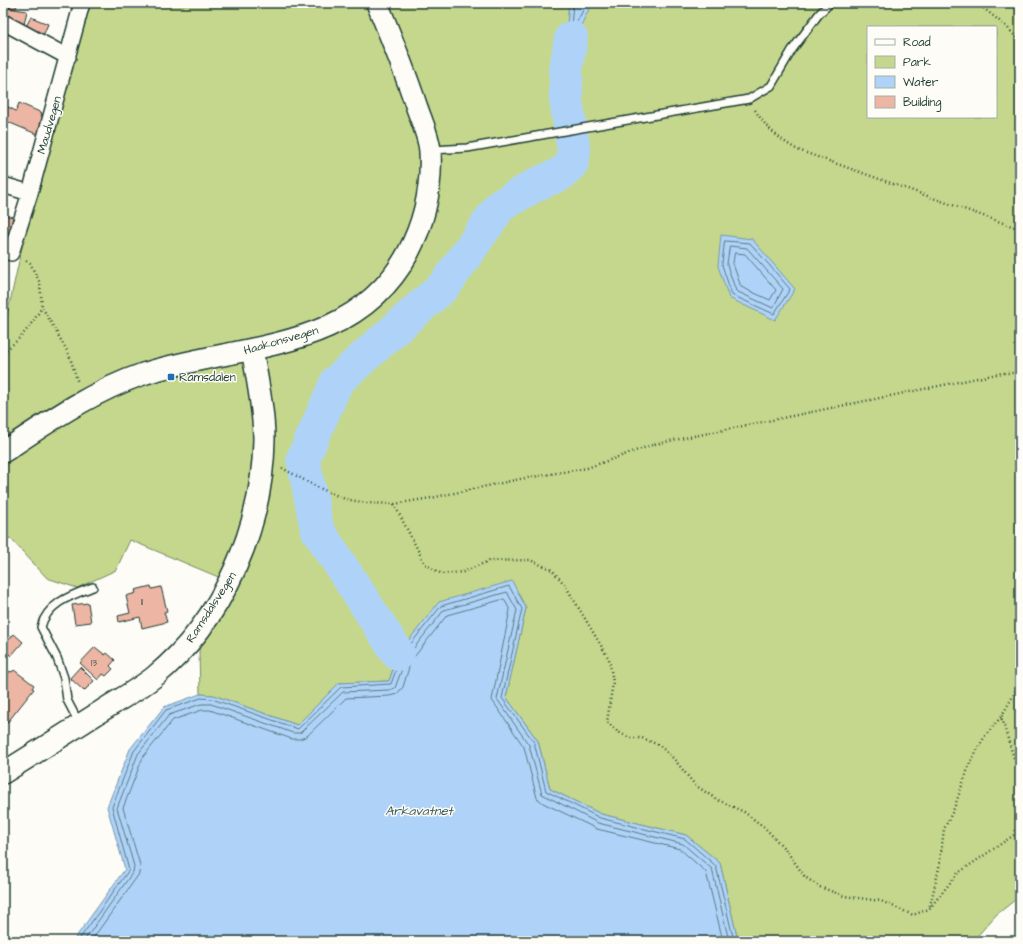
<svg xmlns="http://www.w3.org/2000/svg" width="1023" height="944" viewBox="0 0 1023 944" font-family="'Architects Daughter',sans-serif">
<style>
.green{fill:#c5d78c;stroke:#728a60;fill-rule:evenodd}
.water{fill:#afd3f8;stroke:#7597aa}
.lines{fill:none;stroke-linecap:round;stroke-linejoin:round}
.shore{stroke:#597982;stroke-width:1}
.river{stroke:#afd3f8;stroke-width:34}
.building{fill:#edb5a3;stroke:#1f3d34}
.lane-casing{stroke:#1f3d34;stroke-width:10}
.street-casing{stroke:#1f3d34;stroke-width:18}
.secondary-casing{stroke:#1f3d34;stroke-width:24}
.path{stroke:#1f3d34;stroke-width:2.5;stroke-dasharray:1 3;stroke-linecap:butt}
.lane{stroke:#fdfcf7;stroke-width:7}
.street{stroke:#fdfcf7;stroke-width:15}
.secondary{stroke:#fdfcf7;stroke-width:21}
.poi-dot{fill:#1f6fb2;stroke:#fdfcf7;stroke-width:1.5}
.labels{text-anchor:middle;stroke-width:3;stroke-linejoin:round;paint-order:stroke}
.number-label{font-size:10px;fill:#525b50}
.street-label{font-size:12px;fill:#1f3d34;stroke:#fdfcf7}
.poi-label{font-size:12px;fill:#1f3d34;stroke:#fdfcf7;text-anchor:start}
.water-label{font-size:13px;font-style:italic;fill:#3c5b5b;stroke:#fdfcf7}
</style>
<rect width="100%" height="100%" fill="#fdfcf7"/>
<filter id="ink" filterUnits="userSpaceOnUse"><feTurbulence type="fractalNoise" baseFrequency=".025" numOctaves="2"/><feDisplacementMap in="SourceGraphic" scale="8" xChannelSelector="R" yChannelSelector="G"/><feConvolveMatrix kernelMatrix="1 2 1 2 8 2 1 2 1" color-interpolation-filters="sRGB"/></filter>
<g filter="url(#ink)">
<path class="green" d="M 83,3 L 569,3 L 566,37 L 574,38 L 592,3 L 1020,3 L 1020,896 L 996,915 L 973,941 L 738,941 L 720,863 L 686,835 L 601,814 L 550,789 L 538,741 L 506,697 L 526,608 L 398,654 L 389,681 L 339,683 L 297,725 L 213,695 L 200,694 L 199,649 L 228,581 L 130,540 L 116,570 L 77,588 L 47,578 L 10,538 L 3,540 L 3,334 L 31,206 ZM 868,27 L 996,27 L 996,117 L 868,117 Z"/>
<path class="water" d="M 569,3 L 592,3 L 575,38 L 566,37 Z
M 721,235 L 752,239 L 795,289 L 775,320 L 729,298 L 718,266 Z
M 512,581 L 526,608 L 506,697 L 538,741 L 550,789 L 601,814 L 686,835 L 720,863 L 738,941 L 73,941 L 125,869 L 107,807 L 130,749 L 164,707 L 200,694 L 213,695 L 297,725 L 339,683 L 389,681 L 398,654 L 439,602 Z"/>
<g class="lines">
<path class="shore" d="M 573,3 L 571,27 L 573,29 L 587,3
M 725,241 L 750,243 L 790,289 L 774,314 L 732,295 L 722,265 Z
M 730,246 L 747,248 L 783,289 L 773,308 L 736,291 L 727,265 Z
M 735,253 L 745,254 L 776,290 L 770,300 L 741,287 L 733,264 Z
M 78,941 L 129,870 L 112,807 L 134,751 L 166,710 L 201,698 L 212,699 L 298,729 L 341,687 L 391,684 L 401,656 L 441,606 L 509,586 L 522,609 L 502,698 L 534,742 L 546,791 L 600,818 L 685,839 L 716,866 L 734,941
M 84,941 L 133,872 L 134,866 L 117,808 L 138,754 L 169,715 L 201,704 L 211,704 L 293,733 L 300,733 L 343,692 L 389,690 L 395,688 L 406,658 L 444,610 L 507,592 L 517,610 L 497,699 L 529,745 L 542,794 L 598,823 L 683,844 L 712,869 L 729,941
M 91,941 L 139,874 L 140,865 L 123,808 L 143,757 L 173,720 L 202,710 L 210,710 L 292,739 L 300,739 L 307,736 L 346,698 L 389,696 L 397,694 L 403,687 L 411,661 L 447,615 L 504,599 L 510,610 L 492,700 L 524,747 L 537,798 L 543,803 L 597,829 L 680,849 L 706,872 L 723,941"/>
<path class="river" d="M 398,654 L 317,529 L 303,459 L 337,381 L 445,285 L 500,206 L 537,184 L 561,174 L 572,163 L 574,152 L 566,100 L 566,68 L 571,38"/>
</g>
<path class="building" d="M 3,3 L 18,3 L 16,8 L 3,7 Z
M 8,8 L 27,11 L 23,29 L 6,20 Z
M 31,17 L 48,24 L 43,36 L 25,28 Z
M 19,103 L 42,113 L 41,116 L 46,118 L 39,135 L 3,120 L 3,112 L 6,106 L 16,111 Z
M 3,215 L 13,217 L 6,244 L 3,244 Z
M 151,586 L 152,589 L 161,587 L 167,611 L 164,612 L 167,622 L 142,628 L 140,617 L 119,622 L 118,616 L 130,613 L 126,596 L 136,593 L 135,590 Z
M 88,603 L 91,622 L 75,624 L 72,605 Z
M 14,634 L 23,642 L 11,656 L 3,648 L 3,646 Z
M 95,647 L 105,655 L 107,653 L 115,660 L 110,666 L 113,669 L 106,676 L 103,674 L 98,680 L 80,663 Z
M 80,667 L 94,681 L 84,691 L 70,678 Z
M 14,670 L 34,685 L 32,688 L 34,689 L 3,728 L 3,680 L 10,671 L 12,672 Z"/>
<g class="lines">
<g class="lane-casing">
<path id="lane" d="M 432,150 L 467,148 L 749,99 L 771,86 L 792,50 L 819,14 L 830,3
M 79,723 L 67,700 L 64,678 L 57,658 L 41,627 C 47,603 72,595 93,587"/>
</g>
<g class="street-casing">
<path id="street" d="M 3,22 L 68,57
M 3,185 L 30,193
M 11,253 L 30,193 L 82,3"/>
</g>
<g class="secondary-casing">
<path id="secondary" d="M 3,452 C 48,422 91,392 143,374 C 238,343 354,354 408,253 C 425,221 432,187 430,151 C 429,136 421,120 416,105 C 405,71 391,37 377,3
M 3,773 C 37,752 70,731 103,710 C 120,699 139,689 154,677 C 223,621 263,527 264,439 C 264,410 257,378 252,349"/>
</g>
<path class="path" d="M 977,3 L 1007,27 L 1020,42
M 755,110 C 766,128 780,140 798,150 L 1020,229
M 26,261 L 30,263 L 40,283 L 42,307 L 69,354 L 78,383
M 3,352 C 20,340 31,326 42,307
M 282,468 L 319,488 L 345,499 L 367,503 L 394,504 L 431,498 L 520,479 L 587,468 L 655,444 L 1002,373 L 1020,373
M 394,504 L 425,564 L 442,574 L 463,572 L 489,561 L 530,560 L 552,570 L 565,585 L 609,659 L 613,682 L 607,722 L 618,732 L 630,738 L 642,738 L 659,745 L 674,759 L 695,785 L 716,799 L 744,812 L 764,827 L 785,849 L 805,877 L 820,887 L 844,896 L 881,901 L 913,915 L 929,909 L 958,873 L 1020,831
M 1020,684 L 1001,717 L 1014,758 L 1020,762
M 930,906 L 939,868 L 944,829 L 953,811 L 970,763 L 985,736 L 1001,717"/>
<use href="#lane" class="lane"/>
<use href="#street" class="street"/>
<use href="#secondary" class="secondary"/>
</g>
</g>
<rect class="poi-dot" x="167" y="373" width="8" height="8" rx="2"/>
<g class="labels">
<g class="number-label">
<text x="142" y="605">11</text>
<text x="94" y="666">13</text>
</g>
<g class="street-label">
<text transform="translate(49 125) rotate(-74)" y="4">Maudvegen</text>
<text transform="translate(281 340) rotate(-16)" y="4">Haakonsvegen</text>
<text transform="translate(211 607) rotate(-57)" y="4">Ramsdalsvegen</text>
</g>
<g class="poi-label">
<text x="179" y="381">Ramsdalen</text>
</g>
<g class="water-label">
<text x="419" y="815">Arkavatnet</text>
</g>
</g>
<rect width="1023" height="944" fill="none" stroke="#fdfcf7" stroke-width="16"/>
<rect x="8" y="8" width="1007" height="928" fill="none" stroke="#1f3d34" stroke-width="1.5" filter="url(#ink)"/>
<rect x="867" y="26" width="130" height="92" fill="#fdfcf7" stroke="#a4b0a9"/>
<rect x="875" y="39" width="20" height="6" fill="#fdfcf7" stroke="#a4b0a9"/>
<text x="903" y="46" font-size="12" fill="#1f3d34">Road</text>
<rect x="875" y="56" width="20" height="12" fill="#c5d78c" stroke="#a4b0a9"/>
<text x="903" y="66" font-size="12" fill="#1f3d34">Park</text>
<rect x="875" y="76" width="20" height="12" fill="#afd3f8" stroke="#a4b0a9"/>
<text x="903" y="86" font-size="12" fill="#1f3d34">Water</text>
<rect x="875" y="96" width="20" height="12" fill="#edb5a3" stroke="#a4b0a9"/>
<text x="903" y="106" font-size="12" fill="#1f3d34">Building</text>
</svg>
